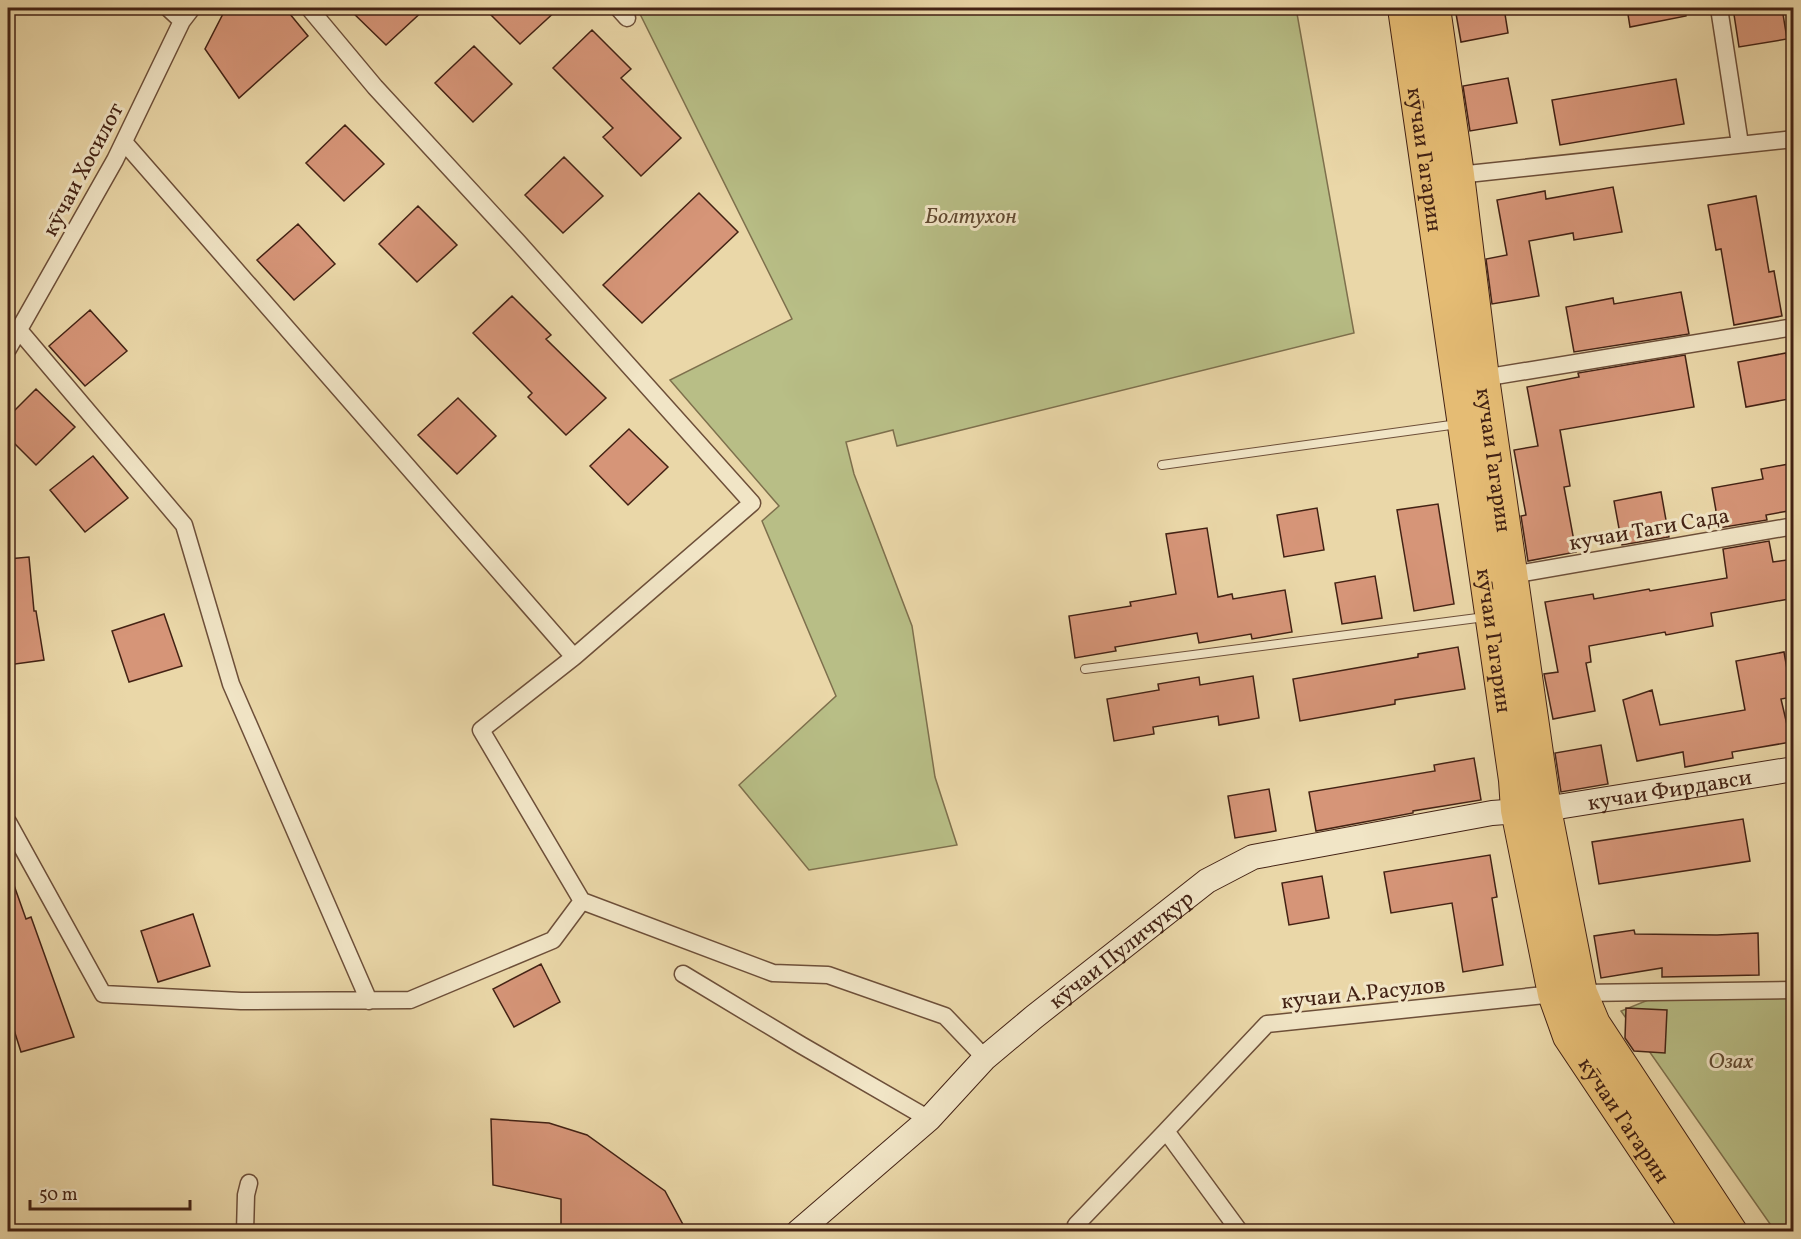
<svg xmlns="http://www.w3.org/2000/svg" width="1801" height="1239" viewBox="0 0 1801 1239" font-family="Vollkorn,serif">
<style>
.green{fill:#b8be86;stroke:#7e704d;stroke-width:1.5}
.building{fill:#d69578;stroke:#432214;stroke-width:1.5}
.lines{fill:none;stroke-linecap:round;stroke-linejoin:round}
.lane-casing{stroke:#6d4f39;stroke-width:10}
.street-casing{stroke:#6d4f39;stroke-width:19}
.secondary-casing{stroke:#432214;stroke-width:26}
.highway-casing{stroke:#432214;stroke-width:34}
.lane{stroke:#f1e5c6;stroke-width:8}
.street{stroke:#f1e5c6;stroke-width:16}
.secondary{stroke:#f1e5c6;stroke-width:24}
.highway{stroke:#e5bc74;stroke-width:32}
.labels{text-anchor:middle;stroke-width:6;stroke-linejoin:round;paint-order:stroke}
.street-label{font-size:22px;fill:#432214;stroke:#f1e5c6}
.park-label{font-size:22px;font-style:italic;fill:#604930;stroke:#f1e5c6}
</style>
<rect width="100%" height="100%" fill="#ead7a8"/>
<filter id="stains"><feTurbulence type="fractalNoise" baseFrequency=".00333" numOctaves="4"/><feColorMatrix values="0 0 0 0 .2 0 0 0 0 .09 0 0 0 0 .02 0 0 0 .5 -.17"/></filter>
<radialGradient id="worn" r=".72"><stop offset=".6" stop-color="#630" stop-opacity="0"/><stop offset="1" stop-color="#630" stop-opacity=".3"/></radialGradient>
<path class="green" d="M 637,8 L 1296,8 L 1354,333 L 897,446 L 893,430 L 846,442 L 854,474 L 912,626 L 935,777 L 957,845 L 809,870 L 739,785 L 836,696 L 762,521 L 779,506 L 670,380 L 792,319 Z
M 1658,996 L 1793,996 L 1793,1231 L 1775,1231 L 1621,1011 Z"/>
<path class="building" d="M 226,8 L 285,8 L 308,36 L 239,98 L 205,49 Z
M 348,8 L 426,8 L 386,45 Z
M 484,8 L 559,8 L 520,44 Z
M 1455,8 L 1504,8 L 1508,33 L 1461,42 Z
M 1627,8 L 1685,8 L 1686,16 L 1630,27 Z
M 1733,8 L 1782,8 L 1787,39 L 1739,47 Z
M 592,30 L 631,69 L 621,78 L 681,138 L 641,176 L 603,137 L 613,128 L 553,68 Z
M 474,46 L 512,84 L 473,122 L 435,83 Z
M 1508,78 L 1517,123 L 1470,131 L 1463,86 Z
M 1676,79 L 1684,124 L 1560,145 L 1552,100 Z
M 345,125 L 384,164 L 344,201 L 306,163 Z
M 564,157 L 603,196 L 563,233 L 525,195 Z
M 1613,187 L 1622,232 L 1574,240 L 1573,233 L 1529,241 L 1539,296 L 1492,304 L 1486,259 L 1507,255 L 1497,200 L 1545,191 L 1546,199 Z
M 699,193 L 738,232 L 642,323 L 603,285 Z
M 1756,196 L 1769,272 L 1774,271 L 1782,316 L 1734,325 L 1721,249 L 1716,250 L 1708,205 Z
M 418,206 L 457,245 L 417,282 L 379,244 Z
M 298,224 L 335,264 L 294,300 L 257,260 Z
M 1681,292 L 1689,334 L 1574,352 L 1566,307 L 1613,298 L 1614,304 Z
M 512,296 L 551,335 L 546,339 L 606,398 L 566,435 L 528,397 L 532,393 L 473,333 Z
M 90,310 L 127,351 L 85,386 L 49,346 Z
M 1786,353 L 1794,398 L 1746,407 L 1738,362 Z
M 1685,355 L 1694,407 L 1560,430 L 1570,486 L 1564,487 L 1576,552 L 1528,561 L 1521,516 L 1526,515 L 1514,450 L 1538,446 L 1527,387 L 1579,377 L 1578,373 Z
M 36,389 L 75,427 L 36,465 L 8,437 L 8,417 Z
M 458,398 L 496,436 L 457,474 L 418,435 Z
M 629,429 L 668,467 L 628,505 L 590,466 Z
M 93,456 L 128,498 L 85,532 L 50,490 Z
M 1794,463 L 1794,510 L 1766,515 L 1767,520 L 1719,528 L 1712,488 L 1763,479 L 1761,469 Z
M 1661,492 L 1669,537 L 1622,545 L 1614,501 Z
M 1438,504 L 1454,604 L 1414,611 L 1397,510 Z
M 1317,508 L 1324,550 L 1284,557 L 1277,515 Z
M 1207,528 L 1218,597 L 1232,594 L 1233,599 L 1285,590 L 1292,632 L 1252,639 L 1251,634 L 1199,643 L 1197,633 L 1115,647 L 1116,651 L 1075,658 L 1069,616 L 1131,606 L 1130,602 L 1176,594 L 1166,534 Z
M 1769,541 L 1773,562 L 1794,559 L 1794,598 L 1711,613 L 1713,626 L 1666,635 L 1665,632 L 1589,646 L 1591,662 L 1586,663 L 1595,711 L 1553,719 L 1544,674 L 1558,672 L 1545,602 L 1593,594 L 1594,599 L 1649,589 L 1650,591 L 1727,578 L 1723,549 Z
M 29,557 L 34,611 L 36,611 L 44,660 L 8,665 L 8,559 Z
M 1375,576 L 1382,618 L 1342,624 L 1335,583 Z
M 164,614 L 182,666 L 129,682 L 112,631 Z
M 1458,647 L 1465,689 L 1395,700 L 1395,704 L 1300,721 L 1293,679 L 1418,657 L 1418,654 Z
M 1784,652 L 1792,697 L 1781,699 L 1791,742 L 1732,752 L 1733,758 L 1685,767 L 1683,752 L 1637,761 L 1623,700 L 1652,690 L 1660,725 L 1745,710 L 1736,661 Z
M 1253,676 L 1259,718 L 1219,725 L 1218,716 L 1153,727 L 1154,734 L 1114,741 L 1107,699 L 1159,690 L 1158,684 L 1199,677 L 1200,685 Z
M 1601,745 L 1608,784 L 1561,792 L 1555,753 Z
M 1474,758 L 1481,800 L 1413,811 L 1413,813 L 1316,831 L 1309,792 L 1435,771 L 1434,765 Z
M 1269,789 L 1276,831 L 1235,838 L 1228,796 Z
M 1743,819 L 1750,861 L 1599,884 L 1592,842 Z
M 1490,855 L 1497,897 L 1492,898 L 1503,965 L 1463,972 L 1452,903 L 1391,913 L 1384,872 Z
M 8,874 L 10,874 L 26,919 L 31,917 L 74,1037 L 21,1052 L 8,1011 Z
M 1322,876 L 1329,918 L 1289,925 L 1282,883 Z
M 193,914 L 210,966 L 158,982 L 141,931 Z
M 1634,930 L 1635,934 L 1717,935 L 1758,933 L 1759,975 L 1662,977 L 1662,968 L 1601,978 L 1594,936 Z
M 541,964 L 560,1002 L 514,1027 L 493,989 Z
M 1626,1008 L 1667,1010 L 1665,1053 L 1634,1051 L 1625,1038 Z
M 491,1119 L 549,1123 L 587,1135 L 665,1191 L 687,1232 L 561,1232 L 561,1199 L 493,1185 Z"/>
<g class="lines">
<g class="lane-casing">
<path id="lane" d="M 1162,465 L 1458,424
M 1085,669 L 1485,617"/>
</g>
<g class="street-casing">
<path id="street" d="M 168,8 L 182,21
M 309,8 L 375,87 L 517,241 L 752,503 L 574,657 L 481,730 L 582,901 L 773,973 L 828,975 L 945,1016 L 985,1058
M 618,8 L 627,18
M 1719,8 L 1740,144
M 124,142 L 574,657
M 1458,175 L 1794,139
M 18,329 L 184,525 L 231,684 L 369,1001
M 8,349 L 115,160 L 182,21 L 192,8
M 1483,378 L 1794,327
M 1512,575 L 1794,526
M 8,822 L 103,994 L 241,1001 L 410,1000 L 553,940 L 582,901
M 683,974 L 801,1045 L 929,1119
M 1581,993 L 1794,990
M 1076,1225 L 1166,1131
M 245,1232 L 246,1195 L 249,1183
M 1240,1232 L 1166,1131 L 1267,1024 L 1554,994"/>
</g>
<g class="secondary-casing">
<g id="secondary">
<path id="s1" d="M 798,1232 L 929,1119 L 985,1058 L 1034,1017 L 1207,881 L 1253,857 L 1492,813 L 1545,809 L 1794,769"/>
</g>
</g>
<g class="highway-casing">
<g id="highway">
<path id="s2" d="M 1404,8 L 1515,780 L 1517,810 L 1554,994 L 1569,1036 L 1700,1232"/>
<path id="s3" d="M 1434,8 L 1458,175 L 1483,378 L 1545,809 L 1581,993 L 1594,1024 L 1731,1232"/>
</g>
</g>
<use href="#lane" class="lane"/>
<use href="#street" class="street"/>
<use href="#secondary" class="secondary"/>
<use href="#highway" class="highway"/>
</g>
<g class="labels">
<g class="street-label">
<text dy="8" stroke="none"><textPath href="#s2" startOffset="153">кӯчаи Гагарин</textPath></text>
<text transform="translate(82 169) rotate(-62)" y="8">кӯчаи Хосилот</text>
<text dy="8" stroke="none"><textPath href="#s3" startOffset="456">кучаи Гагарин</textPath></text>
<text transform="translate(1649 528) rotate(-10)" y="8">кучаи Таги Сада</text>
<text dy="8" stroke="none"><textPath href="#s2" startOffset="639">кӯчаи Гагарин</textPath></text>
<text dy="8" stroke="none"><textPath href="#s1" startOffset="1014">кучаи Фирдавси</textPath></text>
<text dy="8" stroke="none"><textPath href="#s1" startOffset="430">кӯчаи Пуличуқур</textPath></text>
<text transform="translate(1363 992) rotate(-6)" y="8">кучаи А.Расулов</text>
<text dy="8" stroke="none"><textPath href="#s2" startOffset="1143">кӯчаи Гагарин</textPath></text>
</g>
<g class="park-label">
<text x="971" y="223">Болтухон</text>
<text x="1731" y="1068">Озах</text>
</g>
</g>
<rect width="1801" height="1239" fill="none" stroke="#ead7a8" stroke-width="30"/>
<rect x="9" y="9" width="1783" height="1221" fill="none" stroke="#432214" stroke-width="3"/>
<rect x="15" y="15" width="1771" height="1209" fill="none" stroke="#432214" stroke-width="1.5"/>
<path d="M30 1200v9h160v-9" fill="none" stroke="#432214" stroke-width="3"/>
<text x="39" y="1200" font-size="18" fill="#432214" stroke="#f1e5c6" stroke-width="4.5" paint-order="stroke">50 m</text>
<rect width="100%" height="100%" filter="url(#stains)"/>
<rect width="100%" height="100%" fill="url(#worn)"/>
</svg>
